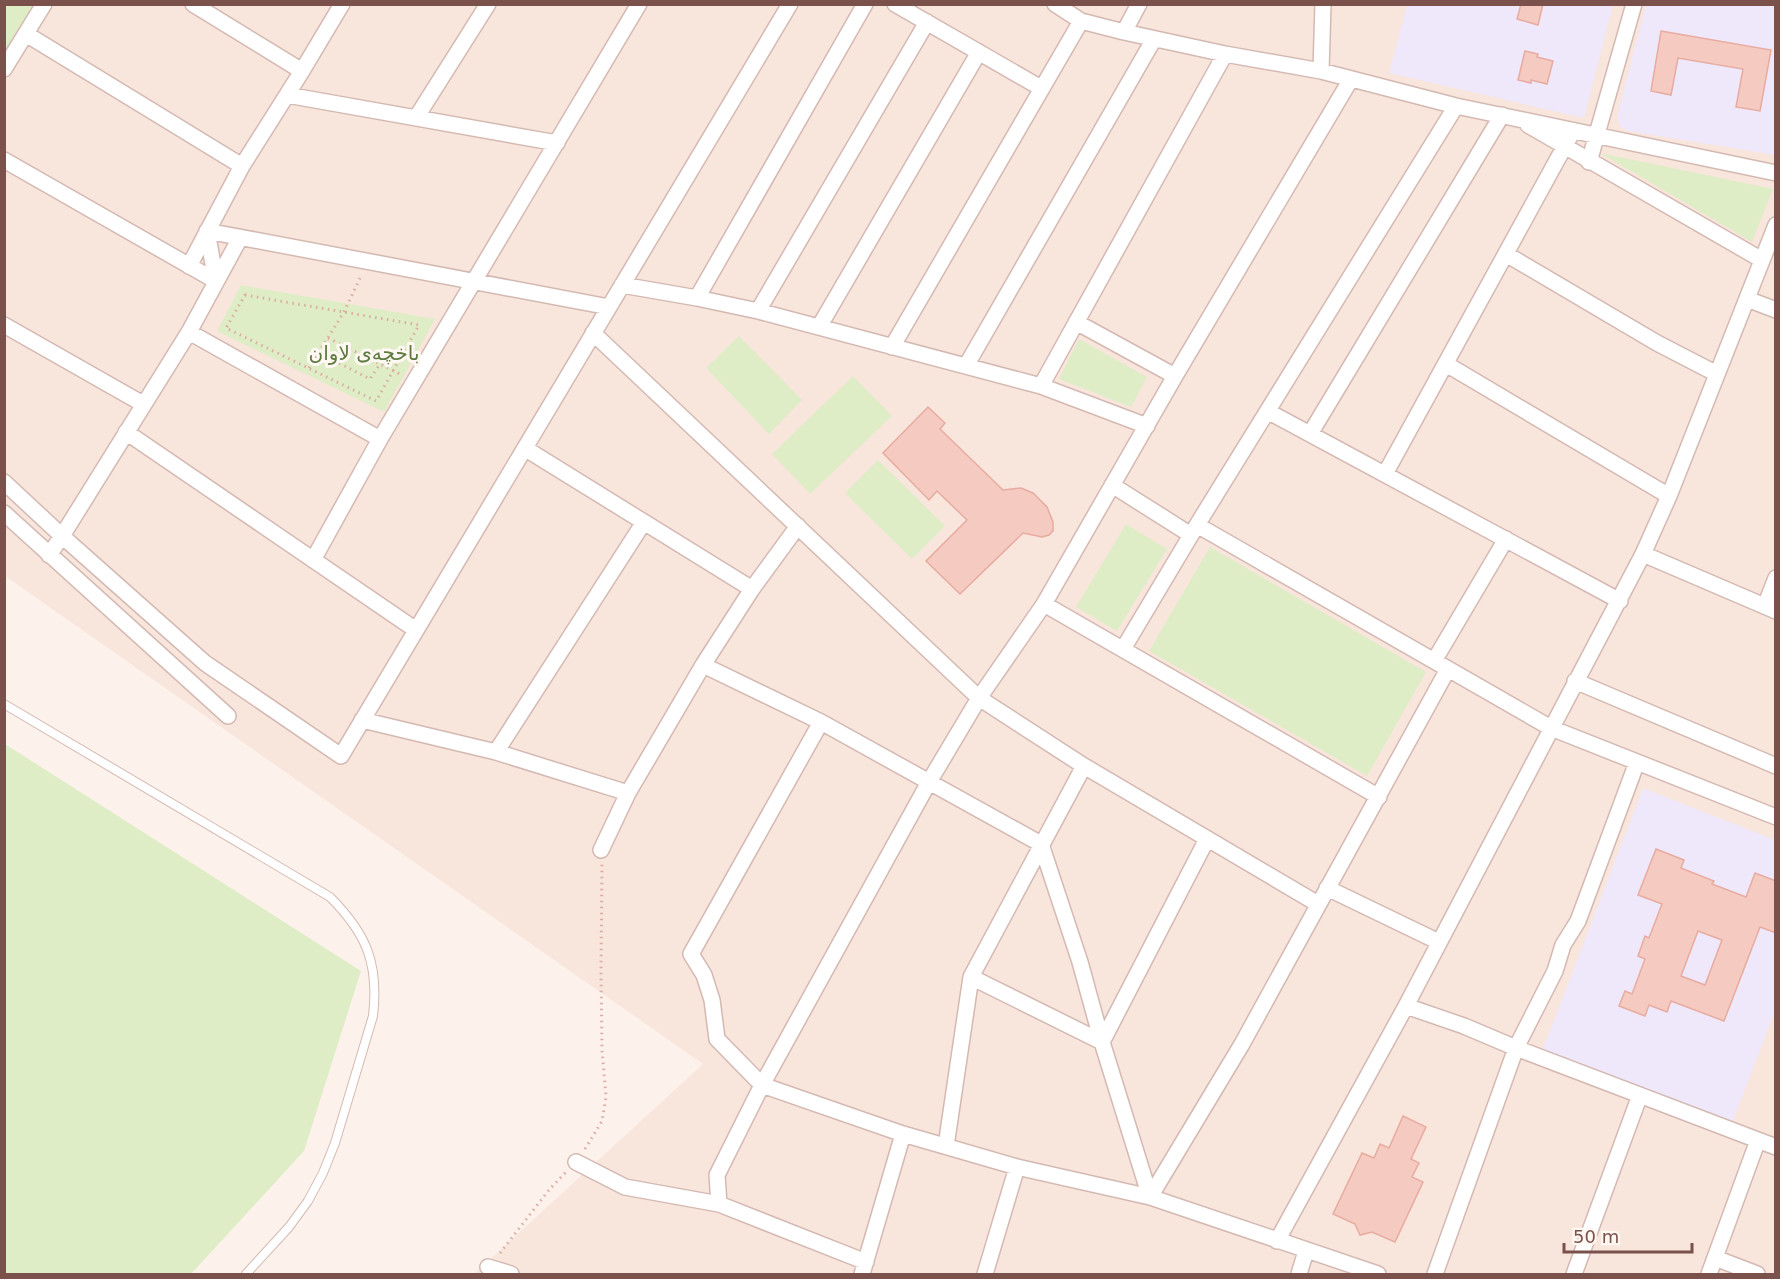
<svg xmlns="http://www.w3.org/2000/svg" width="1780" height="1279" viewBox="0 0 1780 1279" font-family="'DejaVu Sans','Noto Sans Arabic',sans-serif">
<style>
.residential{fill:#f8e5dc}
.education{fill:#efe7fa}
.green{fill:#dfedc7}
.building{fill:#f4cac1;stroke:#e8aba0;stroke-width:1.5;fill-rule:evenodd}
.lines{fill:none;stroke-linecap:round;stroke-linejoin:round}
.lane-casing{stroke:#d4b9b2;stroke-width:10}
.street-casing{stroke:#d4b9b2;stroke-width:18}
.path{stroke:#daaca3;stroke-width:3;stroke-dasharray:1.5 4.5;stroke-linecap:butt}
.lane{stroke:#fff;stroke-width:8}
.street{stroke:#fff;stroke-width:15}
.labels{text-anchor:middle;stroke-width:6;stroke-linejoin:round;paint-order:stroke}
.park-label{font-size:20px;fill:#5e7b40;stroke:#fff7f2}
</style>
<rect width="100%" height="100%" fill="#fdf2eb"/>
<path class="residential" d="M 5,5 L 1775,5 L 1775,1274 L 474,1274 L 703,1064 L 5,576 Z"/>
<path class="education" d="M 1407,5 L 1613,5 L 1584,118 L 1389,73 Z
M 1646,5 L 1775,5 L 1775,155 L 1628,131 L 1621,127 L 1618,122 L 1618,113 Z
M 1643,788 L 1775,840 L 1775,1011 L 1732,1123 L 1543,1049 Z"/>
<path class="green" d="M 5,4 L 33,5 L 5,51 L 4,5 Z
M 1600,153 L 1773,189 L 1752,242 Z
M 241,285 L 435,319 L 384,412 L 217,331 Z
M 739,336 L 802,400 L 769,434 L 706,368 Z
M 1079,339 L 1147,377 L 1131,407 L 1059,379 Z
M 853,376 L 892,416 L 810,494 L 772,454 Z
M 878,460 L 945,526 L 912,559 L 845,493 Z
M 1126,524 L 1167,549 L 1117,631 L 1076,607 Z
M 1210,547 L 1426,672 L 1367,776 L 1149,651 Z
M 5,744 L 361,971 L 304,1151 L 191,1274 L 5,1274 Z"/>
<path class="building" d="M 1521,4 L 1543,4 L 1538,25 L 1517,19 Z
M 1661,31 L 1771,50 L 1760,111 L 1736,107 L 1743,69 L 1678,58 L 1671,95 L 1651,91 Z
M 1525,51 L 1538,54 L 1537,57 L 1553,61 L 1547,84 L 1531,80 L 1531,83 L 1518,80 Z
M 928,407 L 945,423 L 940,429 L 1003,490 L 1021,488 L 1033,493 L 1047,507 L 1053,522 L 1053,531 L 1049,535 L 1042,537 L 1023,533 L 960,594 L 926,561 L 967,520 L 937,491 L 929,500 L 883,453 Z
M 1656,849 L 1684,860 L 1681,868 L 1714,881 L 1712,884 L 1746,897 L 1755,873 L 1776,881 L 1776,933 L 1760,927 L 1724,1021 L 1671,1001 L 1667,1012 L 1649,1005 L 1645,1016 L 1619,1006 L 1625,991 L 1632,994 L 1645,959 L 1638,956 L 1645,936 L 1649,938 L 1662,904 L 1638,895 ZM 1698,931 L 1722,940 L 1705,985 L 1681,976 Z
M 1403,1116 L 1426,1127 L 1411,1159 L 1419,1163 L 1412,1177 L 1423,1182 L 1395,1242 L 1372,1232 L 1360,1235 L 1355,1224 L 1333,1214 L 1362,1153 L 1374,1158 L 1380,1144 L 1389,1148 Z"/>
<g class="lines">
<g class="lane-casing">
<path id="lane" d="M 4,704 L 330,897 C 367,934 379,964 373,1016 L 335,1143 L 323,1173 L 308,1201 L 289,1227 L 246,1274"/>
</g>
<g class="street-casing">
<path id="street" d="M 193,4 L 302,71
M 895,4 L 1041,88
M 1055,4 L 1081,21 L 1124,32 L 1225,54 L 1321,71 L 1456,106 L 1776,173
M 1124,32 L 1139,4
M 26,34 L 242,166
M 4,69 L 44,4
M 1321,71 L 1323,4
M 287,95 L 557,143
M 416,118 L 488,4
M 1528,125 L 1762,260
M 4,160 L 216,281
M 1589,162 L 1634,4
M 1506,254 L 1657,343 L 1717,374
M 189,266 L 242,166 L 302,71 L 342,4
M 216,281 L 207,231 L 609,307
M 622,285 L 697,298 L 758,311 L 1041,386 L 1147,426
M 697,298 L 865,4
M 1747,299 L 1776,310
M 758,311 L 927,22
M 1076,322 L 1175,376
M 4,325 L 143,404
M 819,327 L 979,52
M 189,332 L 380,439
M 593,333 L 979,698 L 1084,766 L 1318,904
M 892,347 L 1081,21
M 1446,364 L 1669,496
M 966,366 L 1154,39
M 1041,386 L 1225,54
M 1269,412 L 1620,601
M 126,432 L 416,630
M 1310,434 L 1502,115
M 526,449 L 752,589
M 1385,474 L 1573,131
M 4,482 L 62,536 L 205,663 L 341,756 L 790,4
M 1112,485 L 1191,535
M 4,513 L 228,716
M 1197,525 L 1551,728 L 1776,817
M 1643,554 L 1776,611
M 49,555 L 62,536 L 189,332 L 240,238
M 313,560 L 380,439 L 639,4
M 1044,604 L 1379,797
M 1765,606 L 1776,578
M 1123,649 L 1197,525 L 1456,106
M 1434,661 L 1506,539
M 703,665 L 821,722 L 1041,844 L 1080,962 L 1102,1042 L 1150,1197 L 1378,1274
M 1575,681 L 1776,766
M 362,720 L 496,752 L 628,793
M 821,722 L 691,954 L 704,975 L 712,1000 L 717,1039 L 762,1085 L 903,1134 L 1017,1167 L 1150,1197 L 1242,1044 L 1448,669
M 496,752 L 644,522
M 601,850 L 628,793 L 703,665 L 752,589 L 798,526
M 1327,888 L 1439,942
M 971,977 L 1102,1042 L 1207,839
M 1406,1006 L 1464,1026 L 1516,1048 L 1776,1147
M 946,1146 L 971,977 L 1084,766
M 576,1162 L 625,1187 L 719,1204
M 1277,1241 L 1406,1006 L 1643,554 L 1669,496 L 1776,225
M 1715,1258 L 1757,1274
M 866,1262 L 719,1204 L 717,1175 L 762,1085 L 929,782 L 979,698 L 1044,604 L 1175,376 L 1351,79
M 488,1267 L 511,1274
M 862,1274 L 903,1134
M 985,1274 L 1017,1167
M 1299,1274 L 1306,1251
M 1435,1274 L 1516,1048 L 1555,971 L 1563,945 L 1578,921 L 1637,762
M 1574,1274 L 1640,1095
M 1709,1274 L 1758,1140"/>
</g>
<path class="path" d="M 245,295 L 419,325 L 376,401 L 226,328 Z
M 328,338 L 402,375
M 347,347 L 339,363 L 370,379 L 380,364
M 309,368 L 344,312 L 361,276
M 585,1149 L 602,1121 L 606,1097 L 602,1050 L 601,972 L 602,864
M 500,1253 L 549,1190 L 566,1172"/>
<use href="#lane" class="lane"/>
<use href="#street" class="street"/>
</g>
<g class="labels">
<g class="park-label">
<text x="364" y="360">باخچەی لاوان</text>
</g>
</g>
<rect width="1780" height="1279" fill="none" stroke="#7b524b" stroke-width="12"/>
<path d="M1564 1243v9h128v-9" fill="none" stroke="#7b524b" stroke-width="3"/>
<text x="1573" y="1243" font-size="18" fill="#7b524b" stroke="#fff7f2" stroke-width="4.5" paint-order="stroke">50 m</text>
</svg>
